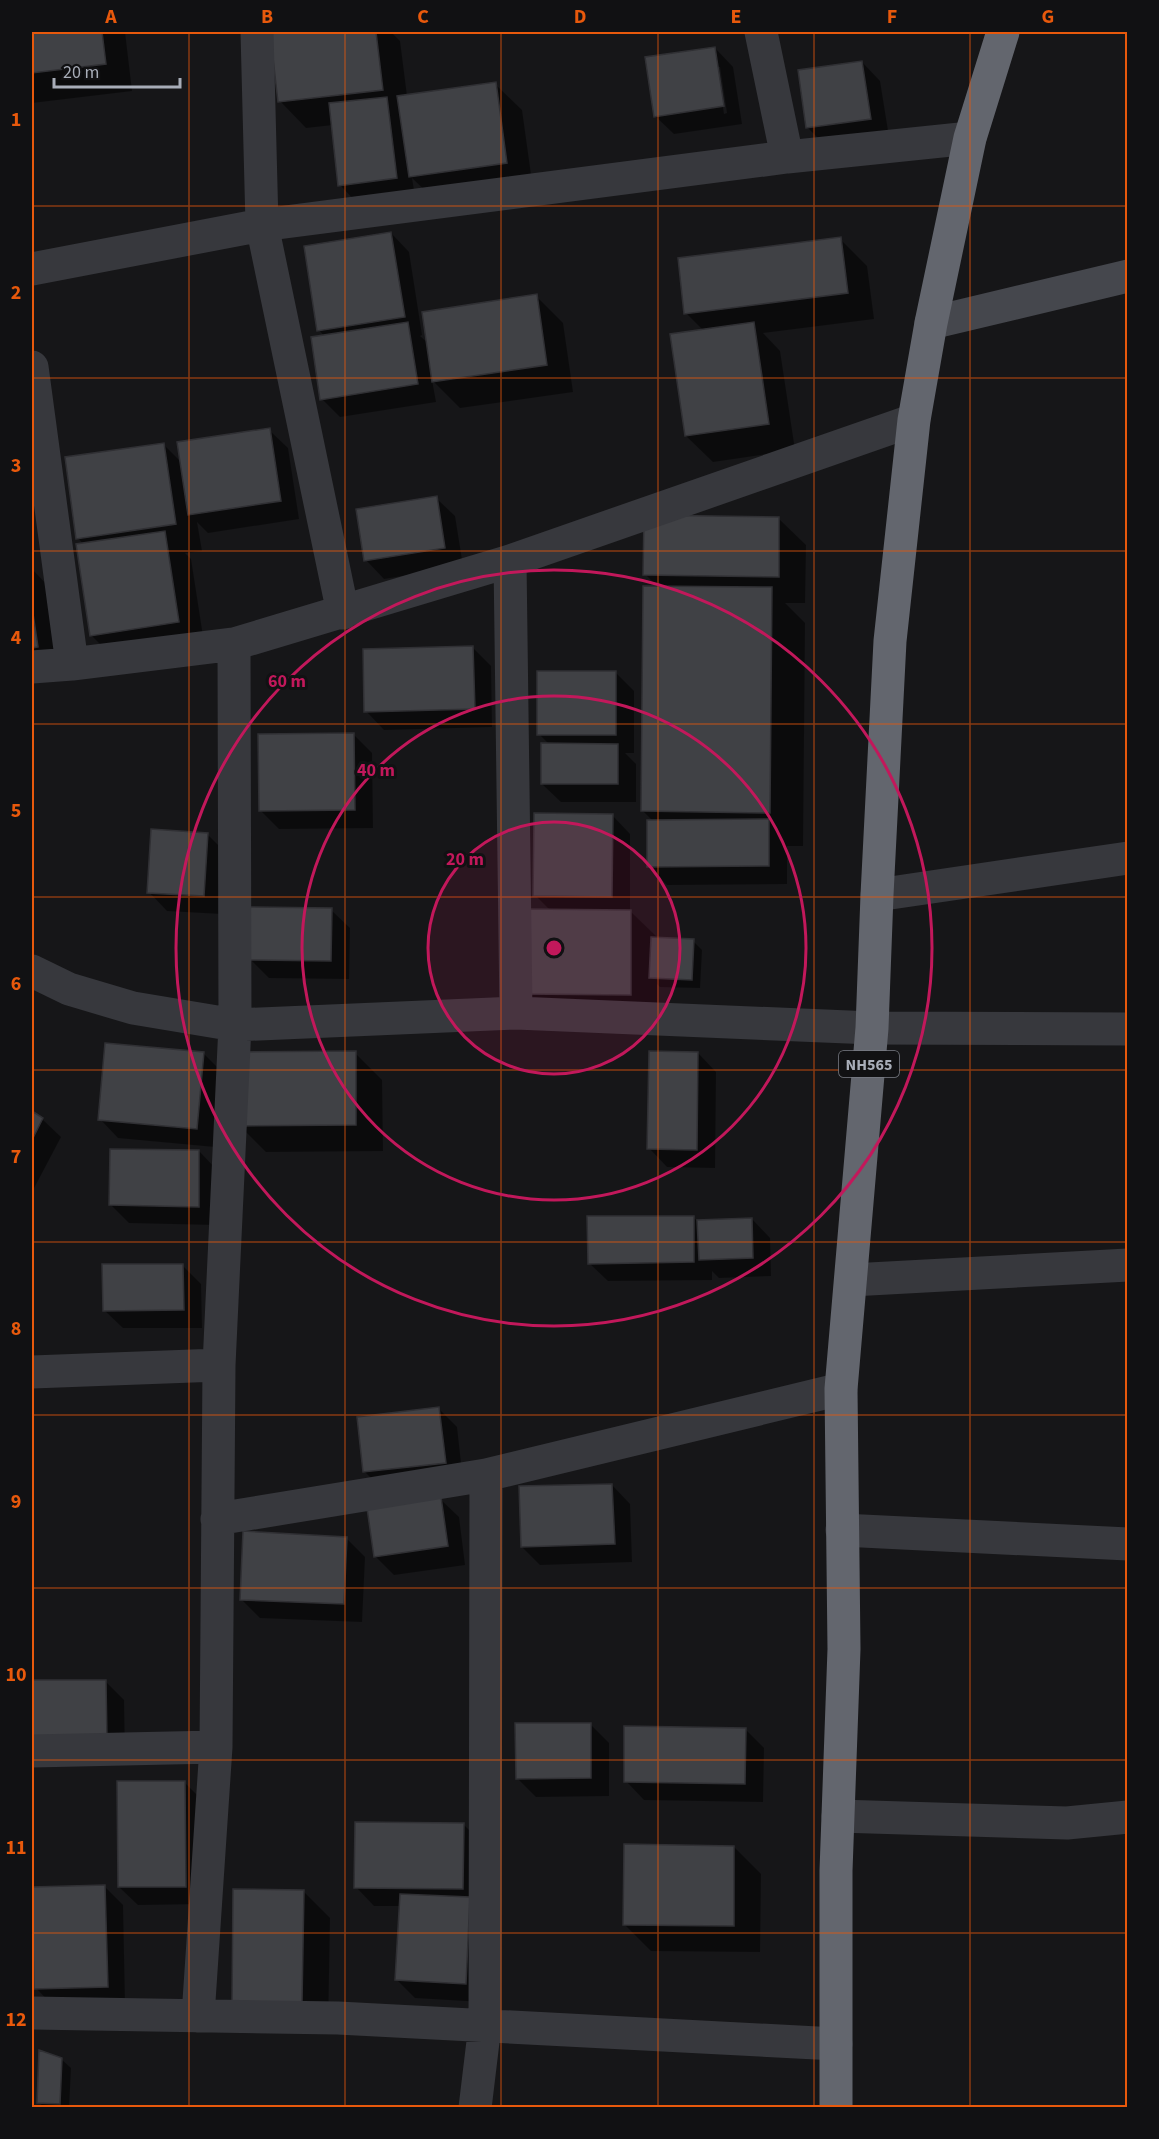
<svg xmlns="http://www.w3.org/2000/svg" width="1159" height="2139" viewBox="0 0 1159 2139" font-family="'Source Sans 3',sans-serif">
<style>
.shadow{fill:#0007;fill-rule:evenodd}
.building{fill:#404145;stroke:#303034;stroke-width:1.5}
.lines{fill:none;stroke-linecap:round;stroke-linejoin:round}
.street{stroke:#37383d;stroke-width:33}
.secondary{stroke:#45474d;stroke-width:33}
.highway{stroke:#63666e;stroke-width:33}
.grid{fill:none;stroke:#e8590c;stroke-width:1.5;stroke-opacity:0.55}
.ring{fill:none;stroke:#c2185b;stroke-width:3}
.labels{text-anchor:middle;stroke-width:6;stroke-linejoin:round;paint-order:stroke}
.shield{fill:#111113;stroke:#7b7e86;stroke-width:1.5}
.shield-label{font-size:16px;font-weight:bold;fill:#a8adb8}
.centre{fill:#c2185b;stroke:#111113;stroke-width:3}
.ring-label{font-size:18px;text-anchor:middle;font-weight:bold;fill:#c2185b;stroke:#111113;stroke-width:6;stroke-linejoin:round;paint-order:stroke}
.neatline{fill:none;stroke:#e8590c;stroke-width:2}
.grid-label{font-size:20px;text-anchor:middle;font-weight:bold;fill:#e8590c}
</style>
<rect width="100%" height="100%" fill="#161618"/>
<path class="shadow" d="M 32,32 L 125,32 L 132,91 L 32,103 Z
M 272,32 L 391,32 L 400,41 L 407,96 L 495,84 L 522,110 L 533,189 L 438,203 L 412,178 L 415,196 L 358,204 L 340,185 L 333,125 L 306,128 L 280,101 Z
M 715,48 L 733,67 L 742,124 L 674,134 L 655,116 ZM 717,67 L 720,67 L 727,113 L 724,114 Z
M 862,62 L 880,81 L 889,137 L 826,146 L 807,127 Z
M 391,233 L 409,252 L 422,335 L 420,336 L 428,343 L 536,296 L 563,323 L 573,392 L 460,408 L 432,380 L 436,402 L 340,417 L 322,399 L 325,337 L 319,330 Z
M 840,239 L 867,266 L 874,319 L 763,333 L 780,351 L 795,450 L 713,462 L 686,436 L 704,331 L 686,313 Z
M 269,430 L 288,448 L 299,519 L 208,533 L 197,522 L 202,551 L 185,553 L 191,559 L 205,649 L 118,662 L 91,635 L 84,545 L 78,538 L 163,444 L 182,463 Z
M 436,498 L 455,516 L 463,566 L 384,579 L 366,560 Z
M 779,519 L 806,545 L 805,603 L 785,603 L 805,623 L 803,846 L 787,846 L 787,884 L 667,885 L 649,867 L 653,821 L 643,811 L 658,587 L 645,574 Z
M 32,569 L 50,588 L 64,674 L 32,679 Z
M 473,648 L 491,666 L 492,727 L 384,730 L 366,711 Z
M 615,672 L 634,691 L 634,753 L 625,753 L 636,764 L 636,802 L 561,802 L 542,784 L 550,745 L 539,734 Z
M 354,735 L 372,753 L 373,828 L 279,829 L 260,810 Z
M 612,815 L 630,834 L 630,911 L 658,938 L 693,941 L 702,950 L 700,988 L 660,987 L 657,984 L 657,1021 L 550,1020 L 523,993 L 550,910 L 535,895 Z
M 207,834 L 226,853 L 222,914 L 167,911 L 149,892 Z
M 331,910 L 350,928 L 349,979 L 269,978 L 251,960 Z
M 355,1053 L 382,1080 L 383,1151 L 266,1152 L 239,1125 Z
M 698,1053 L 716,1072 L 715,1168 L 667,1167 L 649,1148 Z
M 204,1054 L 222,1072 L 215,1147 L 118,1138 L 100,1119 Z
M 32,1113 L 42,1119 L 61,1137 L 32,1192 Z
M 199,1151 L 217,1170 L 216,1225 L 129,1223 L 110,1204 Z
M 693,1217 L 698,1222 L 752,1219 L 770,1238 L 771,1276 L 719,1278 L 712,1271 L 712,1280 L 608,1281 L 589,1263 Z
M 182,1265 L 201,1284 L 202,1328 L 123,1328 L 104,1310 Z
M 439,1409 L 457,1427 L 463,1481 L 383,1490 L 365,1472 Z
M 612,1485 L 630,1504 L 632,1562 L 540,1565 L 522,1547 Z
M 440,1499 L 459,1517 L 465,1565 L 394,1575 L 375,1556 Z
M 346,1538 L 365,1557 L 362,1622 L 260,1618 L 241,1599 Z
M 32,1682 L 106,1682 L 124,1700 L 125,1759 L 32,1744 Z
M 590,1724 L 609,1743 L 609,1796 L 536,1797 L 518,1779 Z
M 745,1729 L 764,1748 L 763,1802 L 644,1800 L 626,1781 Z
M 184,1782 L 203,1801 L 204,1904 L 138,1905 L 119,1887 Z
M 463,1824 L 482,1843 L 483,2002 L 415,1998 L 397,1980 L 401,1906 L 374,1906 L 356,1887 Z
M 734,1847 L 761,1874 L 760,1952 L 651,1951 L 624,1924 Z
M 104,1886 L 123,1905 L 125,2004 L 54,2007 L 36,1988 Z
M 303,1891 L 330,1918 L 328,2029 L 260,2028 Z
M 61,2059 L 71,2068 L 69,2108 L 44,2108 L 39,2102 Z"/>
<path class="building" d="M 32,32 L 102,32 L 106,64 L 32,73 Z
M 270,32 L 376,32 L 383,90 L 278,102 Z
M 715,47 L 724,106 L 654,117 L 645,57 Z
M 862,61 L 871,119 L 806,128 L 798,70 Z
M 496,82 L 507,163 L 409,177 L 397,96 Z
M 387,97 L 397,178 L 338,186 L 329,103 Z
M 391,232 L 405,317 L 317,331 L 304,246 Z
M 841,237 L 848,293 L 684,314 L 678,258 Z
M 537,294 L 547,365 L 432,382 L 422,312 Z
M 408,322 L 418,384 L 320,400 L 311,337 Z
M 754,322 L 769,424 L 685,436 L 670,334 Z
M 270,428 L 281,501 L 188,515 L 177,442 Z
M 164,443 L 176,524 L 76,539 L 65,457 Z
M 437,496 L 445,548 L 364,561 L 356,509 Z
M 644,515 L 779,517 L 779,577 L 643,575 Z
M 165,531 L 179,622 L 90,636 L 76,544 Z
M 643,586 L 772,587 L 770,813 L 641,811 Z
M 32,607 L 38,647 L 32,648 Z
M 473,646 L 475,709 L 364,712 L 363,649 Z
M 537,671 L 616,671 L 616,735 L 537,735 Z
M 354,733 L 355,810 L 259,811 L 258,734 Z
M 541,743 L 618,744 L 618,784 L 541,784 Z
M 534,813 L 613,814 L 612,897 L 533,896 Z
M 769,819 L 769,866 L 647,867 L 647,820 Z
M 151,829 L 208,833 L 204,896 L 147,893 Z
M 250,907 L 332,908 L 331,961 L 249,960 Z
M 523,909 L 631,910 L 631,995 L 522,994 Z
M 651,937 L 694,939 L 692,980 L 649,978 Z
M 105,1043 L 204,1052 L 197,1129 L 98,1120 Z
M 356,1051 L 356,1125 L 238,1126 L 238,1052 Z
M 649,1051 L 698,1052 L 697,1150 L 647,1149 Z
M 32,1111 L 43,1118 L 32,1140 Z
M 110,1149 L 199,1150 L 199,1207 L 109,1205 Z
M 587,1216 L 694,1216 L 694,1262 L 588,1264 Z
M 752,1218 L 753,1258 L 699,1260 L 697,1220 Z
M 102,1264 L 183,1264 L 184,1310 L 103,1311 Z
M 439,1407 L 446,1463 L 363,1472 L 357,1417 Z
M 612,1484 L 615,1544 L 521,1547 L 519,1486 Z
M 441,1497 L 448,1546 L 374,1557 L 367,1508 Z
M 243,1531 L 347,1537 L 344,1604 L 240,1600 Z
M 32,1680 L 106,1680 L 107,1741 L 32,1742 Z
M 515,1723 L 591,1723 L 591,1778 L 516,1779 Z
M 624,1726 L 746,1728 L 745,1784 L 624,1782 Z
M 117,1781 L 185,1781 L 186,1887 L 118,1887 Z
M 355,1822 L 464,1823 L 463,1889 L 354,1888 Z
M 624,1844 L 734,1846 L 734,1926 L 623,1925 Z
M 105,1885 L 108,1987 L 34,1989 L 32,1887 Z
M 233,1889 L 304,1890 L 302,2003 L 232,2002 Z
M 400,1894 L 470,1897 L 466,1984 L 395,1980 Z
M 39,2050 L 62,2058 L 60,2104 L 37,2103 Z"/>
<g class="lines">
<path class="street" d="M 257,32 L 262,225 L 343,613
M 761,32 L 787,157
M 32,269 L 262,225 L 787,157 L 970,138
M 32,367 L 72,664
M 510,561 L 516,1013
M 32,667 L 72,664 L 234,644 L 510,561 L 914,420
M 877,895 L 1128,858
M 32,971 L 69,989 L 133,1008 L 235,1025 L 516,1013 L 872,1028 L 1128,1029
M 851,1280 L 1128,1265
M 32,1372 L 219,1365
M 217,1519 L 486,1475 L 841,1389
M 842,1530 L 1128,1544
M 32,1751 L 216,1747
M 838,1816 L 1067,1823 L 1128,1817
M 32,2013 L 338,2018 L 836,2044
M 198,2016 L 216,1747 L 219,1365 L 235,1025 L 234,644
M 475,2108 L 485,2025 L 486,1475"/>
<path class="secondary" d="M 931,323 L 1128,276"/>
<path class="highway" d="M 836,2108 L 836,1871 L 844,1649 L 841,1389 L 872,1028 L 877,895 L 890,641 L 914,420 L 931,323 L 970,138 L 1003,32"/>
</g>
<path class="grid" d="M 189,32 L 189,2108M 345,32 L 345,2108M 501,32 L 501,2108M 658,32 L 658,2108M 814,32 L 814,2108M 970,32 L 970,2108M 32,206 L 1128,206M 32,378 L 1128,378M 32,551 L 1128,551M 32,724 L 1128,724M 32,897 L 1128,897M 32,1070 L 1128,1070M 32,1242 L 1128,1242M 32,1415 L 1128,1415M 32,1588 L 1128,1588M 32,1760 L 1128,1760M 32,1933 L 1128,1933"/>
<circle cx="554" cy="948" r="126" fill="#c2185b" fill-opacity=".12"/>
<g class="ring">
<circle cx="554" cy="948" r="126"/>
<circle cx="554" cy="948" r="252"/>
<circle cx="554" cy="948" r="378"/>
</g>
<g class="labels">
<rect class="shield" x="839" y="1051" width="60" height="26" rx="4.5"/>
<g class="shield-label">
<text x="869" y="1070">NH565</text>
</g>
</g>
<circle cx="554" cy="948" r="9" class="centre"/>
<g class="ring-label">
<text x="287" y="687">60 m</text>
<text x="376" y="776">40 m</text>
<text x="465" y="865">20 m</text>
</g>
<rect width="1159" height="2139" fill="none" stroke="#111113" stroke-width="66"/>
<path d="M54 78v9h126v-9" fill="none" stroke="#a8adb8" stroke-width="3"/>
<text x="63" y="78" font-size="18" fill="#a8adb8" stroke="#111113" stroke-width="4.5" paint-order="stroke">20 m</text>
<rect x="33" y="33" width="1093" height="2073" class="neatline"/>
<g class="grid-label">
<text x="111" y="23">A</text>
<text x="267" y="23">B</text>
<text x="423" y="23">C</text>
<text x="580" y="23">D</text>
<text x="736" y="23">E</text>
<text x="892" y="23">F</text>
<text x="1048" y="23">G</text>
<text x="16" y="126">1</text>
<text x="16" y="299">2</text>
<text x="16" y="472">3</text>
<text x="16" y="644">4</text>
<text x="16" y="817">5</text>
<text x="16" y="990">6</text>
<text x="16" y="1163">7</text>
<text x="16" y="1335">8</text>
<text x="16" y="1508">9</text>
<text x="16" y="1681">10</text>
<text x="16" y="1854">11</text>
<text x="16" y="2026">12</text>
</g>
</svg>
